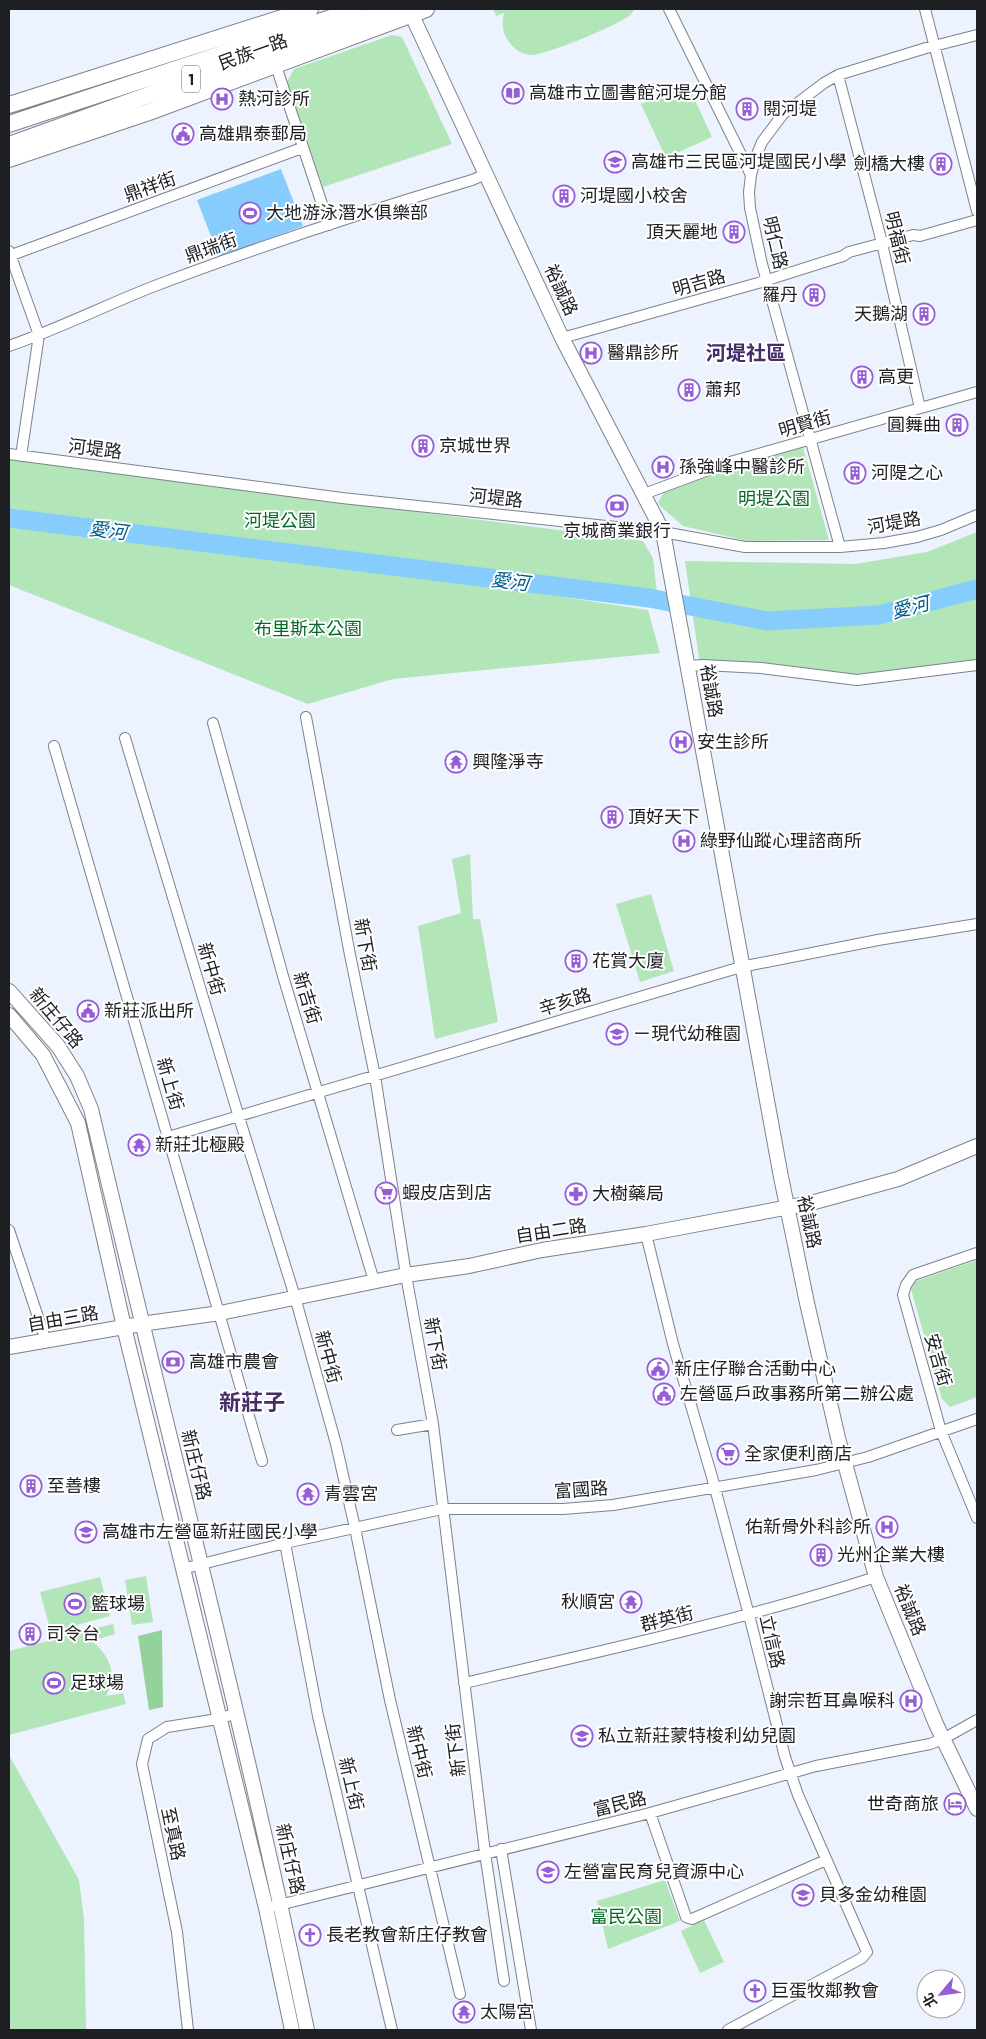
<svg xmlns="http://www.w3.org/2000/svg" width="986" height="2039" viewBox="0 0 986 2039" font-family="Barlow,'Noto Sans TC',sans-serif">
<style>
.green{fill:#b2e5b7}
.forest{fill:#93d29b}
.water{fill:#86ccfd}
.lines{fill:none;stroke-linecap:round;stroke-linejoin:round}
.river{stroke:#86ccfd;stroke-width:19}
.street-casing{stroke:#7c828c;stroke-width:12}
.secondary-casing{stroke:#7c828c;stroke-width:16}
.primary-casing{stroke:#7c828c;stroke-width:18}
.street{stroke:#fff;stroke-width:10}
.secondary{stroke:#fff;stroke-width:14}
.primary{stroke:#fff;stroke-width:16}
.labels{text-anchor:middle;stroke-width:4;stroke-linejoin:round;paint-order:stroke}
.shield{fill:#fff;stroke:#616265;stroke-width:1}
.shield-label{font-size:16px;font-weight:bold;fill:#1d1f23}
.street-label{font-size:18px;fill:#1d1f23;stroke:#fff}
.poi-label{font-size:18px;fill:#1d1f23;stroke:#fff;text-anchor:start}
.park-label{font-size:18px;fill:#076928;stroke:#fff}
.water-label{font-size:19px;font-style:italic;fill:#005c89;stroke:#fff}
.quarter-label{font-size:20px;font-weight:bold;fill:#472d67;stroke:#fff}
.district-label{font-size:22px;font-weight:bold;fill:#472d67;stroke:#fff}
</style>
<rect width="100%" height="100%" fill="#edf3fe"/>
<path class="green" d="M 493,9 L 635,9 C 632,13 629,17 624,19 C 613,27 543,56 531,55 C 520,54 513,48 507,39 C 502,31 502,22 504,13 L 496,16 Z
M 392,35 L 402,37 L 452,144 L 323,187 L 287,82 L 294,69 Z
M 687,83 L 712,137 L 666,158 L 641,104 Z
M 803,447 L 829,540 L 747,541 L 683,526 L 660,506 L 658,502 L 668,486 Z
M 9,459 L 643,541 L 653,558 L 657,593 L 396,560 L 274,547 L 9,510 Z
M 9,525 L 21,525 L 317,559 L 648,610 L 660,653 L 393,679 L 308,704 L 9,585 Z
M 977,532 L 977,665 L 858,680 L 700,665 L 685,561 L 856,564 L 927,552 Z
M 470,854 L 473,919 L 480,919 L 498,1022 L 435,1039 L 418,926 L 461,913 L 452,859 Z
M 651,894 L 674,971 L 640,982 L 616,904 Z
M 977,1260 L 977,1397 L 950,1407 L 942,1399 L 911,1289 L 916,1281 Z
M 146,1576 L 153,1622 L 132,1625 L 125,1580 Z
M 100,1577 L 110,1616 L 51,1632 L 40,1592 Z
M 113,1624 L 115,1634 L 92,1641 C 110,1656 118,1674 106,1696 L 123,1693 L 126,1704 L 9,1735 L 9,1651 Z
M 9,1755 L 79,1880 L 84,1919 L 86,2030 L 9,2030 Z
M 665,1880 L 680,1921 L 608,1949 L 597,1901 Z
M 704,1920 L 724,1962 L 700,1973 L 681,1931 Z"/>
<path class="forest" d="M 162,1630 L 163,1707 L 149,1710 L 138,1636 Z"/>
<path class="water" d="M 281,169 L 303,226 L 219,257 L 197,200 Z"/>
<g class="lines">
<path class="river" d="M 9,518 L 649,598 L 767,621 L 879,615 L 977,589"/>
<g class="street-casing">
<path id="street" d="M 669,9 L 751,175
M 925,9 L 977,211
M 274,60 L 329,225
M 838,75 L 880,235 L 920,408
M 9,251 L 39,335 L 21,456
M 9,256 L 302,148
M 562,338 L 758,283 L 843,256 L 849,252 L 913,235 L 920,236 L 977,220
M 9,346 C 58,329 104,306 152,287 C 257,247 364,212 472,180 L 486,174
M 9,454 L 342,498 L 663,532 L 745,547 L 840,547 L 884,543 L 917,537 L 941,530 L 977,515
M 644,494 L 730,462 L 977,392
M 840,547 L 762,264 L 750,208 L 749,192 L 751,175 L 756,157 L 762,142 L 783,114 L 824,83 L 838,75 L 926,48 L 977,35
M 687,666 L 703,665 L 761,668 L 857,680 L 977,665
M 306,717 L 350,955 L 375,1076 L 406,1275 L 433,1424 L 485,1853 L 504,1981
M 213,723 L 283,976 L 374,1281
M 125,738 L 238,1114 L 295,1297 L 336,1444 L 355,1528 L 390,1700 L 460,1994
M 54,746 L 262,1461
M 168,1137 L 741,967 L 878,940 L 977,924
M 9,1230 L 46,1341
M 646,1234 L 673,1344 L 712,1477 L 749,1615 L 785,1757 L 798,1795 L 867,1952 L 862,1958 L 728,2030
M 977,1253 L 913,1275 L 906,1285 L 903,1295 L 941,1431 L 977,1518
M 397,1430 L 433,1424
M 285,1543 L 318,1716 L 392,2030
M 182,1569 L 285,1543 L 442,1509 L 563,1509 L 613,1505 L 816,1470 L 868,1457 L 977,1419
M 464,1683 C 603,1651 741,1620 876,1577
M 650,1813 L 686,1917 L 692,1919 L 826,1860
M 501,1849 L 531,2030
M 275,1906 L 650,1813 L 816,1766 L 930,1744 L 943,1739 L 977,1720
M 188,2030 L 177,1932 L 142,1764 L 148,1739 L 167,1727 L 218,1719 L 237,1713"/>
</g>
<g class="secondary-casing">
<path id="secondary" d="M 409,9 L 562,338 L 663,532 L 781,1177 L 807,1303 L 838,1438 L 876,1577 L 936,1724 L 977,1809
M 9,991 L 58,1046 L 77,1076 L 91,1109 C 163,1416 243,1721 307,2030
M 9,1015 L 43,1055 L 78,1123 L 124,1327 L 266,1908 L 292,2030
M 9,1347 L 141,1324 L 220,1313 L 406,1275 L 469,1266 L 542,1250 L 646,1234 L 811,1203 L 898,1179 L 977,1146"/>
</g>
<g class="primary-casing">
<path id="primary" d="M 9,105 L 310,9
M 9,124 L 358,9
M 9,145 L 271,51 L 395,9
M 9,159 L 149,112 L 426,9"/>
</g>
<use href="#street" class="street"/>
<use href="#secondary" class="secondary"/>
<use href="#primary" class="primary"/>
</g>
<defs>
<g id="library-ring" transform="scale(1.125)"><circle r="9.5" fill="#fff" stroke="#955ed6" stroke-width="1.5"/><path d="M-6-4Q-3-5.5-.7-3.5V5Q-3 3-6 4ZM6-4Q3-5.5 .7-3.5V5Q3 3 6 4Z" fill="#955ed6"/></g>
<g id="hospital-ring" transform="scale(1.125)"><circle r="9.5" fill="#fff" stroke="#955ed6" stroke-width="1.5"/><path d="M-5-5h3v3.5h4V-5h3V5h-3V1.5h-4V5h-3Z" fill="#955ed6"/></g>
<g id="building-ring" transform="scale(1.125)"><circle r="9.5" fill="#fff" stroke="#955ed6" stroke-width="1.5"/><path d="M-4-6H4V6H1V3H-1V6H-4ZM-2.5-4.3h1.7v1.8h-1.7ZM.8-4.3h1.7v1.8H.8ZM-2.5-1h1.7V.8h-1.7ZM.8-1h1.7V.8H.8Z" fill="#955ed6"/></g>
<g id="civic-ring" transform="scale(1.125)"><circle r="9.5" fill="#fff" stroke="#955ed6" stroke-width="1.5"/><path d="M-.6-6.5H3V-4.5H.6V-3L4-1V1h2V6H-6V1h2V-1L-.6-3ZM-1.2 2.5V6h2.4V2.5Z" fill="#955ed6"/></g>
<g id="school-ring" transform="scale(1.125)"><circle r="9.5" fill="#fff" stroke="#955ed6" stroke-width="1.5"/><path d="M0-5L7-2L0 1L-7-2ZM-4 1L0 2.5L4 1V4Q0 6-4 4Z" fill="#955ed6"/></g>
<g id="stadium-ring" transform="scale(1.125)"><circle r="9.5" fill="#fff" stroke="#955ed6" stroke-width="1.5"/><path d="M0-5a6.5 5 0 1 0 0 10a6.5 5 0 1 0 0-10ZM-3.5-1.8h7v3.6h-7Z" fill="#955ed6"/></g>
<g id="bank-ring" transform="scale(1.125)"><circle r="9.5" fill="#fff" stroke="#955ed6" stroke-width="1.5"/><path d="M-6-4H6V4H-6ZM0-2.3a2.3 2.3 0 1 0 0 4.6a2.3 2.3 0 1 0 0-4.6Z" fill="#955ed6"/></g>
<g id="temple-ring" transform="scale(1.125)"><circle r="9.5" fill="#fff" stroke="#955ed6" stroke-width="1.5"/><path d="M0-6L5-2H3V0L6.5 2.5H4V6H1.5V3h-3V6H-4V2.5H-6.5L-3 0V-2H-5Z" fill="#955ed6"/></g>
<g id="supermarket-ring" transform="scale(1.125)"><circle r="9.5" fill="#fff" stroke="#955ed6" stroke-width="1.5"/><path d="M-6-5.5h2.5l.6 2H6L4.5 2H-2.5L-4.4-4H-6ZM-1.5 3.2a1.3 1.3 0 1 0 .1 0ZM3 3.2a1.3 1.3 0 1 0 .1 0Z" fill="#955ed6"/></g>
<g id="pharmacy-ring" transform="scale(1.125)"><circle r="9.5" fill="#fff" stroke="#955ed6" stroke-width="1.5"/><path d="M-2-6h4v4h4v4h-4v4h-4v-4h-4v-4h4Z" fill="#955ed6"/></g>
<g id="hotel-ring" transform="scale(1.125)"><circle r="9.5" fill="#fff" stroke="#955ed6" stroke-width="1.5"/><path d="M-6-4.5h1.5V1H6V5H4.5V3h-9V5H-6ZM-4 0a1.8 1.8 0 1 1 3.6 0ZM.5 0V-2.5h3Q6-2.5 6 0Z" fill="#955ed6"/></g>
<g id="church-ring" transform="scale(1.125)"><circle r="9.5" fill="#fff" stroke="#955ed6" stroke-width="1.5"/><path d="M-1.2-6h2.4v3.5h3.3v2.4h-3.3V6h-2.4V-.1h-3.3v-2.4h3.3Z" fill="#955ed6"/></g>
</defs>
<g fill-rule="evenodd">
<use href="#library-ring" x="513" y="93"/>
<use href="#hospital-ring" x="222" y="99"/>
<use href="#building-ring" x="747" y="109"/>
<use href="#civic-ring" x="183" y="134"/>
<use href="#school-ring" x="615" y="162"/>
<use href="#building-ring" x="941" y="164"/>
<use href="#building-ring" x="564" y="196"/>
<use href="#stadium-ring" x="250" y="213"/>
<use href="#building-ring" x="734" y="232"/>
<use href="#building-ring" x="814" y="295"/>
<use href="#building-ring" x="924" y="314"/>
<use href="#hospital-ring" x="591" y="353"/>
<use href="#building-ring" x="862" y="377"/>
<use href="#building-ring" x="689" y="390"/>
<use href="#building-ring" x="957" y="425"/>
<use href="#building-ring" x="423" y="446"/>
<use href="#hospital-ring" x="663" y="467"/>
<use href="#building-ring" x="855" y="473"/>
<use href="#bank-ring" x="617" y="506"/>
<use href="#hospital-ring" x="681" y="742"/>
<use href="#temple-ring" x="456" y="762"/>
<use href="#building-ring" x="612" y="817"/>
<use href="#hospital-ring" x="684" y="841"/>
<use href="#building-ring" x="576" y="961"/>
<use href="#civic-ring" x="88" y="1011"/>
<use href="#school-ring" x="617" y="1034"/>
<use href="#temple-ring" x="139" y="1145"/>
<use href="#supermarket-ring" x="386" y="1193"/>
<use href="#pharmacy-ring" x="576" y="1194"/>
<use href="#bank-ring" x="173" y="1362"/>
<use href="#civic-ring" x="658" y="1369"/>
<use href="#civic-ring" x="664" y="1394"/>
<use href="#supermarket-ring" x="728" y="1454"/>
<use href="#building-ring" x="31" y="1486"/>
<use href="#temple-ring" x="308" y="1494"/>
<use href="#hospital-ring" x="887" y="1527"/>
<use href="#school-ring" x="86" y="1532"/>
<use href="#building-ring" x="821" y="1555"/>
<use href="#temple-ring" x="631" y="1602"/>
<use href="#stadium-ring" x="75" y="1604"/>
<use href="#building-ring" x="30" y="1634"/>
<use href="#stadium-ring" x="54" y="1683"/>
<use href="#hospital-ring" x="911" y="1701"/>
<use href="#school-ring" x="582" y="1736"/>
<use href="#hotel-ring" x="955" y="1804"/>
<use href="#school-ring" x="548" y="1872"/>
<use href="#school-ring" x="803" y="1895"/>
<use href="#church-ring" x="310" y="1935"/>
<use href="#church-ring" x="755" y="1991"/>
<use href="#temple-ring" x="464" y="2012"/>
</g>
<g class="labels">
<rect class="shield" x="182" y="65.5" width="18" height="27" rx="4"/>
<g class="shield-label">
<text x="191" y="85">1</text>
</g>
<g class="street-label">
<text transform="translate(253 52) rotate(-20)" y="6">民族一路</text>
<text transform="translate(150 187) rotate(-20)" y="6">鼎祥街</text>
<text transform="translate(897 238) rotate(76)" y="6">明福街</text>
<text transform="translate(775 243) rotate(77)" y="6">明仁路</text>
<text transform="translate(211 248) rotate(-20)" y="6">鼎瑞街</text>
<text transform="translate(699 283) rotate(-16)" y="6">明吉路</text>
<text transform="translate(561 290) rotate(65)" y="6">裕誠路</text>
<text transform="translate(805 424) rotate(-16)" y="6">明賢街</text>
<text transform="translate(95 449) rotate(7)" y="6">河堤路</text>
<text transform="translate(496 498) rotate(6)" y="6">河堤路</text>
<text transform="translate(894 523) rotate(-10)" y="6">河堤路</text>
<text transform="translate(711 691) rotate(80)" y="6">裕誠路</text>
<text transform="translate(365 945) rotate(80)" y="6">新下街</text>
<text transform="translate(211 969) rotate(74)" y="6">新中街</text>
<text transform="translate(307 998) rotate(73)" y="6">新吉街</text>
<text transform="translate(565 1002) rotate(-17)" y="6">辛亥路</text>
<text transform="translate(56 1018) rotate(50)" y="6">新庄仔路</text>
<text transform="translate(170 1084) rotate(74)" y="6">新上街</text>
<text transform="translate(809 1222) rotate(78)" y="6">裕誠路</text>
<text transform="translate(551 1231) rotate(-9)" y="6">自由二路</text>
<text transform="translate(63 1319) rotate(-10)" y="6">自由三路</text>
<text transform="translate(435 1344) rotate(80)" y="6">新下街</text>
<text transform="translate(328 1357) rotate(75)" y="6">新中街</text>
<text transform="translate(938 1360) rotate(74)" y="6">安吉街</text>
<text transform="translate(196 1465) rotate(76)" y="6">新庄仔路</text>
<text transform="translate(581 1490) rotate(-4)" y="6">富國路</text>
<text transform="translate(910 1610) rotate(68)" y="6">裕誠路</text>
<text transform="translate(667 1619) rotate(-14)" y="6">群英街</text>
<text transform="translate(772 1642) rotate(77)" y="6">立信路</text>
<text transform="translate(456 1750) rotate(-97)" y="6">新下街</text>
<text transform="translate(419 1752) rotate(76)" y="6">新中街</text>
<text transform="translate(351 1784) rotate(77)" y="6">新上街</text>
<text transform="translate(620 1804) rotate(-14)" y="6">富民路</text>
<text transform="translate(173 1834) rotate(78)" y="6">至真路</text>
<text transform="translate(290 1859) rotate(77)" y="6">新庄仔路</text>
</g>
<g class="poi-label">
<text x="529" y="99">高雄市立圖書館河堤分館</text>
<text x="238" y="105">熱河診所</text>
<text x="763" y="115">閱河堤</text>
<text x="199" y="140">高雄鼎泰郵局</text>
<text x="631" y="168">高雄市三民區河堤國民小學</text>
<text x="925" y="170" text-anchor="end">劍橋大樓</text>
<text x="580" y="202">河堤國小校舍</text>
<text x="266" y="219">大地游泳潛水俱樂部</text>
<text x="718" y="238" text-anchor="end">頂天麗地</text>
<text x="798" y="301" text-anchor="end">羅丹</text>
<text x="908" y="320" text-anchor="end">天鵝湖</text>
<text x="607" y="359">醫鼎診所</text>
<text x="878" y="383">高更</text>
<text x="705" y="396">蕭邦</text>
<text x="941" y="431" text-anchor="end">圓舞曲</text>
<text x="439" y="452">京城世界</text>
<text x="679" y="473">孫強峰中醫診所</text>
<text x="871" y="479">河隄之心</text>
<text x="617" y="537" text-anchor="middle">京城商業銀行</text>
<text x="697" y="748">安生診所</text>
<text x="472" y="768">興隆淨寺</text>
<text x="628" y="823">頂好天下</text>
<text x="700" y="847">綠野仙蹤心理諮商所</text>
<text x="592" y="967">花賞大廈</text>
<text x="104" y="1017">新莊派出所</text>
<text x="633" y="1040">ㄧ現代幼稚園</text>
<text x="155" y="1151">新莊北極殿</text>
<text x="402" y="1199">蝦皮店到店</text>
<text x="592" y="1200">大樹藥局</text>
<text x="189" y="1368">高雄市農會</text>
<text x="674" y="1375">新庄仔聯合活動中心</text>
<text x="680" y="1400">左營區戶政事務所第二辦公處</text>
<text x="744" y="1460">全家便利商店</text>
<text x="47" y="1492">至善樓</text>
<text x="324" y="1500">青雲宮</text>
<text x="871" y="1533" text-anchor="end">佑新骨外科診所</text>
<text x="102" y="1538">高雄市左營區新莊國民小學</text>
<text x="837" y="1561">光州企業大樓</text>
<text x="615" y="1608" text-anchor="end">秋順宮</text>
<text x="91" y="1610">籃球場</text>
<text x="46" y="1640">司令台</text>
<text x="70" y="1689">足球場</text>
<text x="895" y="1707" text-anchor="end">謝宗哲耳鼻喉科</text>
<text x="598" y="1742">私立新莊蒙特梭利幼兒園</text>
<text x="939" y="1810" text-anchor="end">世奇商旅</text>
<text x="564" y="1878">左營富民育兒資源中心</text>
<text x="819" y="1901">貝多金幼稚園</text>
<text x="326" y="1941">長老教會新庄仔教會</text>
<text x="771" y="1997">巨蛋牧鄰教會</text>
<text x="480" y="2018">太陽宮</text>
</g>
<g class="park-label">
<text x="774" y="505">明堤公園</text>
<text x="280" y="527">河堤公園</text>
<text x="308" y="635">布里斯本公園</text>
<text x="626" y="1923">富民公園</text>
</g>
<g class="water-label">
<text transform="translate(108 530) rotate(7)" y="7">愛河</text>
<text transform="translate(510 581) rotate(7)" y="7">愛河</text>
<text transform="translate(910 607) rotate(-14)" y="7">愛河</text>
</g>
<g class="quarter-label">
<text x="746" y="360">河堤社區</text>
</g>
<g class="district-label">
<text x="252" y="1410">新莊子</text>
</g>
</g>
<rect width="986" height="2039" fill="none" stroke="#1d1f23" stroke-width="20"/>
<g transform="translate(941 1994) rotate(241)"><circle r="24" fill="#ffffff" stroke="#a5a5a7"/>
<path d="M0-4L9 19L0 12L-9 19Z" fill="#955ed6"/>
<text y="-8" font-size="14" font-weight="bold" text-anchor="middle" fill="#1d1f23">北</text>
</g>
</svg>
